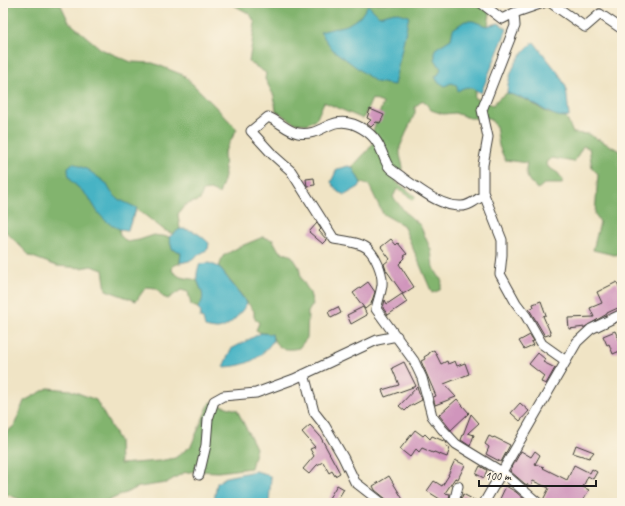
<svg xmlns="http://www.w3.org/2000/svg" width="625" height="506" viewBox="0 0 625 506" font-family="Caveat,sans-serif">
<style>
.forest{fill:#82b46e;stroke:#4f6845}
.water{fill:#47b3c4;stroke:#326870}
.building{fill:#d095bc}
.lines{fill:none;stroke-linecap:round;stroke-linejoin:round}
.minor-casing{stroke:#3c3a35;stroke-width:11}
.minor{stroke:#fff;stroke-width:9}
</style>
<rect width="100%" height="100%" fill="#fcf5e5"/>
<filter id="ink" filterUnits="userSpaceOnUse"><feTurbulence type="fractalNoise" baseFrequency=".025" numOctaves="2"/><feDisplacementMap in="SourceGraphic" scale="8" xChannelSelector="R" yChannelSelector="G"/><feConvolveMatrix kernelMatrix="1 2 1 2 8 2 1 2 1" color-interpolation-filters="sRGB"/></filter>
<filter id="wash" filterUnits="userSpaceOnUse"><feTurbulence type="fractalNoise" baseFrequency=".012" numOctaves="4" result="noise"/><feDisplacementMap in="SourceGraphic" scale="16" xChannelSelector="R" yChannelSelector="G"/><feGaussianBlur stdDeviation="0.9" result="paint"/><feColorMatrix in="noise" values="0 0 0 0 0 0 0 0 0 0 0 0 0 0 0 0 0 1.4 0 .05"/><feComposite in="paint" operator="in"/></filter>
<g filter="url(#wash)">
<rect width="100%" height="100%" fill="#f0e4c5"/>
<path class="forest" d="M 3,3 L 60,3 L 69,22 L 101,49 L 131,62 L 153,63 L 183,75 L 204,95 L 237,129 L 224,153 L 225,177 L 219,194 L 210,190 L 203,191 L 200,200 L 185,205 L 178,214 L 180,229 L 173,234 L 164,230 L 137,209 L 127,231 L 119,230 L 120,235 L 127,242 L 139,240 L 154,235 L 169,237 L 172,249 L 181,252 L 180,263 L 173,266 L 172,271 L 180,277 L 197,280 C 202,292 207,297 198,308 L 191,305 L 188,292 L 181,290 L 168,299 L 163,297 L 156,288 L 146,287 L 136,301 L 106,290 L 103,270 L 91,266 L 82,268 L 57,266 L 30,256 L 3,229 Z
M 230,3 L 485,3 L 490,14 L 474,98 L 493,105 L 499,98 L 507,93 L 525,99 L 548,113 L 566,117 L 573,133 L 588,134 L 622,152 L 622,254 L 614,255 L 593,250 L 600,222 L 595,214 L 598,174 L 592,168 L 589,148 L 583,146 L 574,162 L 552,158 L 546,162 L 548,167 L 558,173 L 563,180 L 562,184 L 544,184 L 538,189 C 528,182 524,175 527,163 L 505,160 L 499,146 L 496,126 L 489,118 L 469,118 L 455,113 L 443,114 L 431,110 L 423,100 L 415,107 L 415,113 L 400,147 L 400,155 L 403,167 L 396,182 L 405,188 L 416,197 L 413,200 L 402,191 L 397,189 L 393,197 L 407,214 L 420,225 L 431,250 L 433,267 L 442,281 L 440,290 L 432,293 L 403,225 L 383,214 L 369,185 L 361,183 L 352,167 L 368,150 L 377,138 L 373,131 L 383,103 L 372,99 L 363,119 L 324,102 L 317,118 L 307,124 L 295,123 L 276,111 L 274,96 L 265,79 L 266,73 L 249,62 L 255,23 L 250,14 Z
M 263,237 L 273,240 L 279,251 L 292,256 L 299,267 L 301,278 L 310,293 L 313,304 L 308,312 L 307,338 L 299,348 C 286,351 275,349 272,334 L 261,333 L 256,330 L 259,323 L 254,317 L 254,311 L 219,267 L 223,256 L 239,247 Z
M 48,388 L 70,390 L 96,400 L 119,441 L 120,464 L 159,461 L 175,458 L 191,446 L 210,402 L 237,410 L 256,448 L 251,468 L 218,472 L 196,471 L 183,473 L 166,483 L 139,487 L 103,503 L 38,503 L 22,500 L 3,493 L 3,435 L 14,426 L 24,401 Z"/>
<path class="water" d="M 368,5 L 379,16 L 395,12 L 409,16 L 394,85 L 376,82 L 356,67 L 333,50 L 320,32 L 347,25 L 360,17 Z
M 465,21 L 473,21 L 486,26 L 499,23 L 507,29 L 481,93 C 472,88 468,84 458,91 L 456,85 L 451,83 L 445,86 L 437,81 L 435,76 L 438,75 L 441,69 L 435,59 L 435,49 L 451,39 L 453,29 Z
M 534,42 L 559,74 L 566,87 L 569,116 C 556,121 537,104 525,99 C 519,97 513,95 507,93 C 508,73 518,54 534,42 Z
M 73,163 L 88,170 L 106,183 L 111,192 L 118,199 L 137,208 L 127,231 C 112,228 101,219 94,206 C 92,203 90,199 87,196 C 78,185 67,183 68,167 Z
M 348,166 L 352,167 L 361,183 L 359,187 L 345,195 L 338,192 L 331,182 L 337,169 Z
M 180,229 C 194,229 199,234 209,243 L 208,249 L 189,261 L 180,263 L 181,252 L 172,249 L 169,237 Z
M 209,263 L 219,267 L 247,303 C 243,311 229,328 218,329 C 214,329 209,328 205,327 L 203,319 L 200,318 L 201,313 L 198,308 C 212,290 189,285 200,264 Z
M 261,333 L 272,334 L 273,341 C 259,360 247,366 223,367 L 231,349 Z
M 255,471 L 263,473 L 271,477 L 269,503 L 221,503 L 214,501 L 217,483 L 226,477 Z"/>
<g id="blocks">
<path class="building" d="M 370,109 L 384,115 L 380,123 L 376,122 L 371,127 L 367,124 L 371,120 L 367,118 Z
M 314,178 L 315,185 L 307,186 L 306,179 Z
M 317,223 L 321,229 L 319,231 L 327,240 L 323,244 L 309,232 Z
M 391,239 L 396,245 L 398,243 L 407,254 L 404,256 L 405,258 L 399,264 L 414,287 L 403,294 L 386,270 L 384,264 L 390,259 L 381,247 Z
M 368,282 L 375,292 L 371,304 L 365,309 L 353,293 Z
M 617,282 L 620,289 L 622,289 L 622,306 L 607,313 L 607,314 L 585,327 L 569,329 L 568,318 L 594,317 L 590,308 L 602,303 L 597,292 Z
M 402,294 L 407,302 L 388,315 L 383,308 L 385,300 L 387,304 Z
M 541,301 L 546,315 L 543,316 L 551,334 L 545,336 L 529,309 L 534,307 L 533,304 Z
M 338,307 L 341,313 L 331,318 L 328,312 Z
M 363,307 L 367,315 L 351,324 L 347,315 Z
M 615,331 L 622,346 L 622,350 L 613,354 L 609,344 L 607,345 L 603,336 Z
M 530,335 L 534,341 L 531,342 L 533,345 L 524,349 L 519,341 Z
M 434,350 L 441,364 L 447,361 L 448,364 L 455,361 L 457,366 L 465,363 L 469,374 L 444,384 L 456,397 L 435,405 L 433,397 L 436,396 L 421,361 L 425,359 L 424,357 L 429,354 L 429,353 Z
M 538,353 L 545,359 L 543,362 L 555,368 L 546,384 L 541,382 L 544,376 L 529,364 Z
M 404,362 L 416,386 L 385,397 L 382,390 L 399,385 L 392,368 Z
M 417,387 L 422,400 L 409,407 L 405,411 L 399,406 Z
M 457,399 L 469,413 L 451,430 L 439,415 Z
M 520,403 L 529,411 L 520,421 L 511,413 Z
M 471,414 L 479,423 L 468,433 L 474,435 L 470,446 L 461,440 Z
M 310,425 L 320,436 L 340,473 L 335,476 L 332,471 L 329,473 L 323,462 L 317,465 L 309,474 L 303,469 L 314,456 L 310,449 L 315,447 L 302,432 Z
M 415,430 L 423,436 L 425,434 L 430,439 L 432,436 L 446,442 L 447,443 L 446,446 L 450,448 L 447,457 L 434,452 L 433,453 L 422,448 L 419,452 L 416,449 L 410,457 L 400,449 Z
M 489,436 L 493,438 L 494,437 L 510,445 L 501,462 L 486,454 L 489,447 L 485,444 Z
M 576,445 L 594,452 L 589,458 L 573,453 Z
M 521,451 L 531,457 L 535,451 L 540,455 L 535,464 L 544,467 L 543,468 L 567,480 L 574,465 L 590,473 L 592,469 L 597,472 L 593,479 L 588,476 L 583,487 L 589,490 L 581,503 L 544,503 L 543,500 L 549,488 L 533,481 L 531,486 L 525,484 L 510,471 Z
M 455,460 L 465,465 L 458,479 L 455,478 L 445,493 L 450,494 L 448,503 L 442,503 L 443,501 L 427,491 L 434,481 L 442,486 L 449,475 L 448,475 Z
M 480,466 L 487,470 L 484,478 L 476,474 Z
M 389,476 L 398,491 L 405,503 L 388,503 L 386,499 L 375,490 L 373,486 Z
M 337,485 L 344,489 L 336,502 L 329,498 Z
M 506,486 L 516,492 L 525,500 L 524,503 L 498,503 Z
M 463,494 L 478,502 L 478,503 L 460,503 Z"/>
</g>
</g>
<g filter="url(#ink)">
<use href="#blocks" fill-opacity="0" stroke="#3c3a35" stroke-width="1"/>
<g class="lines">
<g class="minor-casing">
<path id="minor" d="M 481,3 L 502,19 L 514,13
M 543,3 L 514,13 L 515,26 L 482,110 L 488,137 L 483,165 L 483,192 L 502,240 L 502,255 L 500,274 L 516,303 L 526,316 L 542,344 L 566,361
M 551,3 L 585,27 L 600,14 L 622,29
M 484,195 C 478,199 468,207 460,206 C 439,206 420,189 403,178 C 399,174 392,171 389,167 C 385,162 384,156 381,150 C 376,137 366,129 353,124 C 329,116 322,137 298,133 C 287,131 279,121 268,117 L 251,131 L 273,155 L 291,171 L 334,239 C 345,241 359,242 367,248 C 376,256 383,273 382,285 C 381,293 378,301 376,309 L 414,361 L 422,378 L 432,416 L 442,429 L 456,444 L 502,472 L 538,503
M 304,374 L 314,412 L 325,426 L 343,457 L 355,482 L 382,503
M 199,475 L 206,445 L 208,419 L 214,401 L 223,396 L 256,393 L 294,379 L 377,340 L 397,336
M 454,503 L 458,486
M 484,503 L 577,342 L 591,329 L 622,314"/>
</g>
<use href="#minor" class="minor"/>
</g>
</g>
<rect width="625" height="506" fill="none" stroke="#fcf5e5" stroke-width="16"/>
<path d="M479 480v6h117v-6" fill="none" stroke="#1c1c1c" stroke-width="2"/>
<text x="485" y="480" font-size="12" fill="#1c1c1c" stroke="#fcf5e5" stroke-width="3" paint-order="stroke">100 m</text>
</svg>
